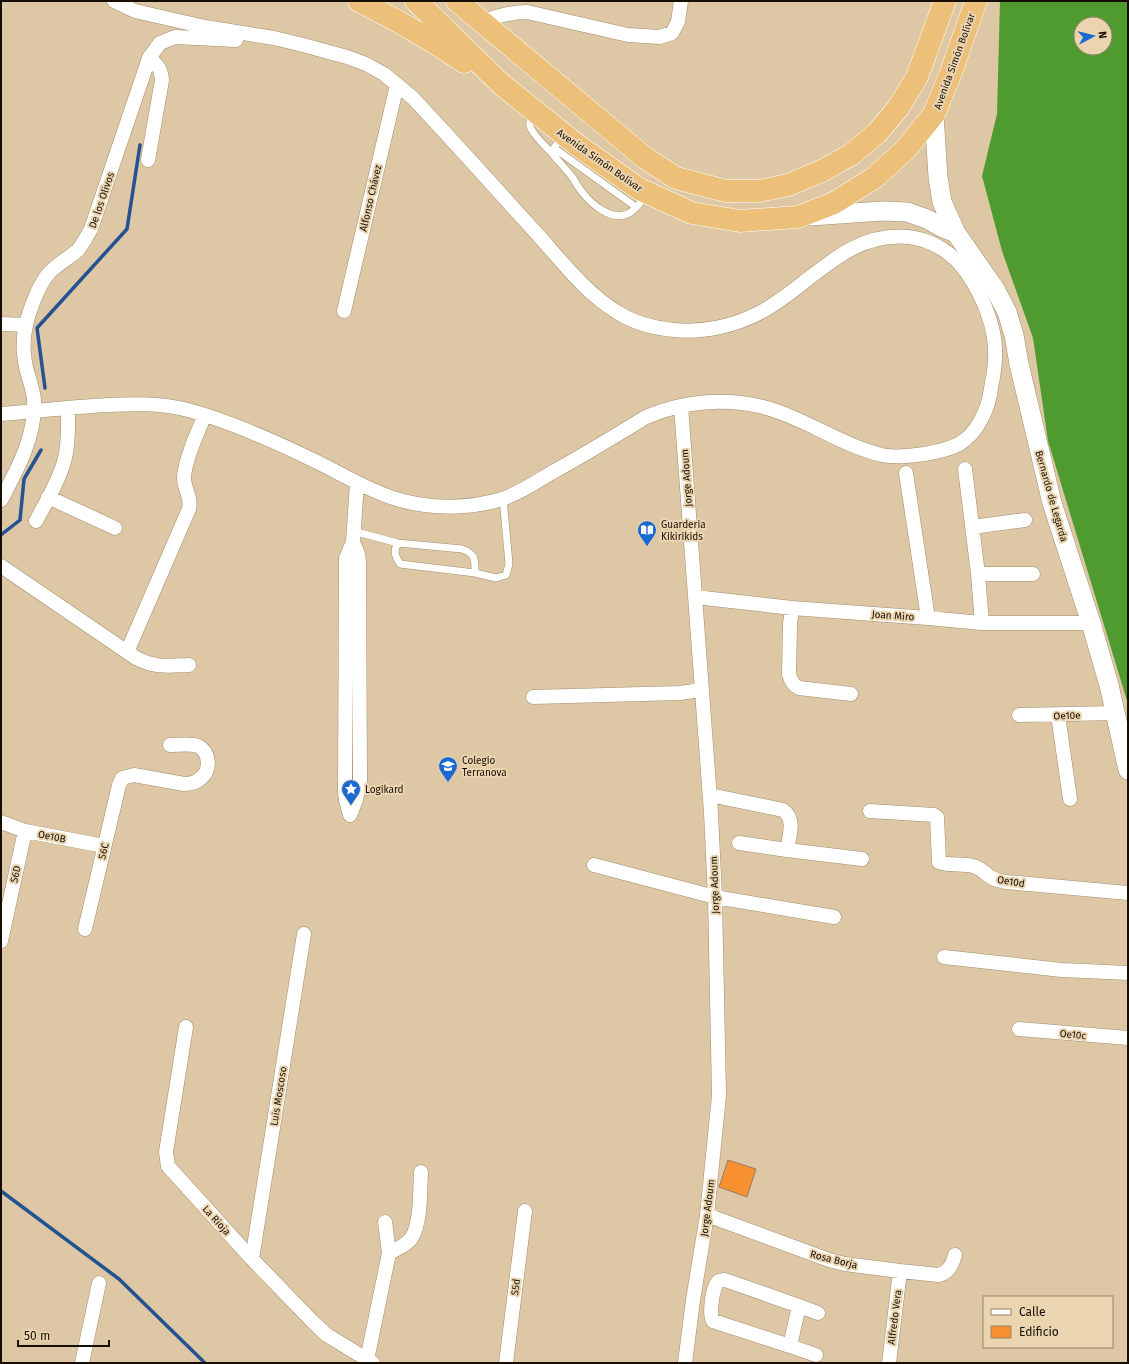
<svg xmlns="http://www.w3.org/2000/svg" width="1129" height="1364" viewBox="0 0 1129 1364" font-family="'Fira Sans',sans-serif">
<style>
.forest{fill:#4f9b2f;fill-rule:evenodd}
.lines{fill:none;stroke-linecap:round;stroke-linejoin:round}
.stream{stroke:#255291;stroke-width:3.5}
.building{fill:#f79030;stroke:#9c7c64}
.lane-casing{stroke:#a38e6c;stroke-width:8}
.street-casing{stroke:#a38e6c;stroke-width:15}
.secondary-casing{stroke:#a38e6c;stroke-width:20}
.highway-casing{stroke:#fff;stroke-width:23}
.lane{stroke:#fff;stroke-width:7}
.street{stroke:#fff;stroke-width:14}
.secondary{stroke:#fff;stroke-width:19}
.highway{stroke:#edc079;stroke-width:22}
.labels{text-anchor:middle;stroke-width:4;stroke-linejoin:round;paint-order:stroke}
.street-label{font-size:10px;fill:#160e03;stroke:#ebd4b0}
.poi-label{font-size:10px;fill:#160e03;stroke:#ebd4b0;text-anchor:start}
</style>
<rect width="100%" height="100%" fill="#dec7a4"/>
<path class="forest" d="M 1000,1 L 1128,1 L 1128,704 L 1048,441 L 1033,338 L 1002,251 L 982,176 L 997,114 ZM 1081,24 L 1105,24 L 1105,48 L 1081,48 Z"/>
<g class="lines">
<path class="stream" d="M 45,388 L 37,328 L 127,229 L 140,145
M 1,535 L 20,520 L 24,479 L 41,450
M 1,1191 L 119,1279 L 205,1363"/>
</g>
<path class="building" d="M 728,1160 L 756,1169 L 747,1197 L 719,1187 Z"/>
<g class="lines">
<g class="lane-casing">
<path id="lane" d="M 533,112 C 531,117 529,121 530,126 C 532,134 545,146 551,152
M 562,137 L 551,152 C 558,161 566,169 573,178 C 576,183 579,189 583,193 C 592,205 612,221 627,214 C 635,211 641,201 647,195
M 554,148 L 636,207
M 353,531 L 398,543
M 475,573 C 475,560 476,554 462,549 L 398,543 C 393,551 395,556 400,564 L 475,573 L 496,578 L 506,575 L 509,564 L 503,498"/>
</g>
<g class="street-casing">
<path id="street" d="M 481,22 C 497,16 511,12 527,12 L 628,35 L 660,37 L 672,33 L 678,22 L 681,1
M 148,160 L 162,80 C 161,69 158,65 149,58
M 344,311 L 397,85
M 1,324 L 26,325
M 681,406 L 711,813 L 715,897 L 719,1095 L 707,1215 L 693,1300 L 685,1363
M 1,414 C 37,411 72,407 108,405 C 133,404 159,403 184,409 C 228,420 274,441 315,461 C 340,473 364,488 390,497 C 425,509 467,510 502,499 C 520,493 536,482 551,473 C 584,455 615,436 646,417 C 682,402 721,398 759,406 C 802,416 840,445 882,455 C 896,458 911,456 924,454 C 936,452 948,450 959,444 C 977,434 989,408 991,388 C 993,378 995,368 995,358 C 997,330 983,296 967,273 C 954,254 932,239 908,237 C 846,231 810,286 761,312 C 735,326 703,333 674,330 C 653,328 634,323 617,312 C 586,293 563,263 539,236 C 497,190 456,144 413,98 L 384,74 L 366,64 L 347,57 L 303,45 L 274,38 L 205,27 L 135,11 L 114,1
M 965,469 L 978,574 L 982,623
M 906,473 L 928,618
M 48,497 L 115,528
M 1,500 C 17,470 36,436 34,400 C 33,387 27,375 25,362 C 23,350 23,337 26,325 C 29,311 39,284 49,273 C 57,264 69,258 78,250 C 83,244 87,236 91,229 L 149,58 L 160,43 L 175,37 L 236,40
M 36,521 C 46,502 60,479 65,458 C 69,442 68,424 68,408
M 972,527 L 1025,520
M 1,566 L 136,658 C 156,668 167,666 189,665
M 978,574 L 1033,574
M 695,597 L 792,608 L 928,618 L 982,623 L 1091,623
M 792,608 L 790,624 L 789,674 C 791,681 793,685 799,688 L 851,694
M 127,652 L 189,509 C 192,498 184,489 184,478 C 184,462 198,431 205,415
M 533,697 L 680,693 L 701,690
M 1019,715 L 1115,713
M 1058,715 L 1070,799
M 710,795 L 783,810 C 796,819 789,837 787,850 L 862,859
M 870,811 L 934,815 L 937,817 L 939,862 C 951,867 964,862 976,867 C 981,869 985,873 989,876 C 994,880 1000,881 1006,882 L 1128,893
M 350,815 L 346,800 L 345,791 L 346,558 L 353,542 L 357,483
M 350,815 L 356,800 L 360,781 L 359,561 L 358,554 L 353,542
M 1,822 L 25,831 L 104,846
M 739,843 L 787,850
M 594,865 L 715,897 L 834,917
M 85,929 L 119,785 L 122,778 L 134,775 L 184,784 C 190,784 196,783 201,778 C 211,770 210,752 198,746 C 190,743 179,745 170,745
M 1,941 L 25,831
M 944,957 L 1062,970 L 1128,973
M 186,1027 L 166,1152 L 168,1166 L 252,1259 L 313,1322 L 327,1335 L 373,1363
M 1019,1029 L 1128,1038
M 707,1215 L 829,1260 L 845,1264 L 900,1271 L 939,1275 C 949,1272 952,1265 955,1255
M 389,1253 C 397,1249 407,1245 412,1237 C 421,1223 420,1189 421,1172
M 252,1259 L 304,934
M 725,1280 L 799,1306 L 790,1346 L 713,1321 C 709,1314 712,1286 719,1281 Z
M 799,1306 L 818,1313
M 790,1346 L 816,1355
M 367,1360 L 389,1253 L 385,1222
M 82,1363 L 99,1283
M 506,1363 L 525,1211
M 889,1363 L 900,1271"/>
</g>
<g class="secondary-casing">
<path id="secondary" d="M 934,114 L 938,177 L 942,202 L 956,233 L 995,289 L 1007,312 L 1014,335 L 1019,364 L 1052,503 L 1091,623 L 1109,685 L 1128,770
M 811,216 L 882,211 L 907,212 L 927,219 L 943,228 L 956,233"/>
</g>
<g class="highway-casing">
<path id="highway" d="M 359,1 C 395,19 430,39 464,62
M 416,1 L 501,84 L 577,145 L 639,189 L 692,213 L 740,221 L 798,217 L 834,203 L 874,178 L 905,150 L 934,114 L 950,75 L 976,1
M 457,1 L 645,158 L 676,178 L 726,191 L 759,191 L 788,185 L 822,171 L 852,154 L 877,133 L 898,108 L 917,77 L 945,1"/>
</g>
<use href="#lane" class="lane"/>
<use href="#street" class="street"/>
<use href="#secondary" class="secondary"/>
<use href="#highway" class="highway"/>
</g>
<defs>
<g id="library-pin" transform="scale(1)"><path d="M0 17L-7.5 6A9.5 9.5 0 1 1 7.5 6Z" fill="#1b6ad4" stroke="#ebd4b0"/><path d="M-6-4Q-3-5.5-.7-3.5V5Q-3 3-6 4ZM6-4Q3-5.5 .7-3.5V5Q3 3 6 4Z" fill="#fff"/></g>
<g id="school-pin" transform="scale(1)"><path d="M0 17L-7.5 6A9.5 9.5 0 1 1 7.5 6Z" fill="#1b6ad4" stroke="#ebd4b0"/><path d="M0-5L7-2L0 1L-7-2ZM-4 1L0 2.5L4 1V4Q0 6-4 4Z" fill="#fff"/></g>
<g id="sight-pin" transform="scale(1)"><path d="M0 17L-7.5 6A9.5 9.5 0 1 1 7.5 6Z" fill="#1b6ad4" stroke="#ebd4b0"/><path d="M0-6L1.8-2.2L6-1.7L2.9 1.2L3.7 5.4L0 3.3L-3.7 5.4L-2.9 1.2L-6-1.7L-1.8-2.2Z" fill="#fff"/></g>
</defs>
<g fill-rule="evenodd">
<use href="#library-pin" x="647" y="530"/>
<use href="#school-pin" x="448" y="766"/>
<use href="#sight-pin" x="351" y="789"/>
</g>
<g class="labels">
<g class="street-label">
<text transform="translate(954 61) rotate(-70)" y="4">Avenida Simón Bolívar</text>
<text transform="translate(600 160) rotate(35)" y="4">Avenida Simón Bolívar</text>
<text transform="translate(370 198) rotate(-77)" y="4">Alfonso Chávez</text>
<text transform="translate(101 200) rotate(-71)" y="4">De los Olivos</text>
<text transform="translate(686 478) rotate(-94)" y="4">Jorge Adoum</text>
<text transform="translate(1052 496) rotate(74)" y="4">Bernardo de Legarda</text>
<text transform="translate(893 615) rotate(4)" y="4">Joan Miro</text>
<text transform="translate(1067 715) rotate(-2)" y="4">Oe10e</text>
<text transform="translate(52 836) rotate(11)" y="4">Oe10B</text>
<text transform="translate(103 851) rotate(-77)" y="4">S6C</text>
<text transform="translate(15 874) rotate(-78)" y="4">S6D</text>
<text transform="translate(1011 881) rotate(9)" y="4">Oe10d</text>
<text transform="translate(714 885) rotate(-92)" y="4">Jorge Adoum</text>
<text transform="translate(1073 1034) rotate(5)" y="4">Oe10c</text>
<text transform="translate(278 1096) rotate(-81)" y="4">Luis Moscoso</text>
<text transform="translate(707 1208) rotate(-83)" y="4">Jorge Adoum</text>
<text transform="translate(217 1220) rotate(48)" y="4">La Rioja</text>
<text transform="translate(834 1259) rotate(14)" y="4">Rosa Borja</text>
<text transform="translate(515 1287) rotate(-83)" y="4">S5d</text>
<text transform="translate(894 1317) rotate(-83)" y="4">Alfredo Vera</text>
</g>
<g class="poi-label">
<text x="661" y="528">Guarderia<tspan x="661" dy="12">Kikirikids</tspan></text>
<text x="462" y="764">Colegio<tspan x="462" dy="12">Terranova</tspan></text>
<text x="365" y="793">Logikard</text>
</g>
</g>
<rect width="1129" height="1364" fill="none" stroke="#160e03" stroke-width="4"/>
<rect x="983" y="1296" width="130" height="52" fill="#ebd4b0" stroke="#96856b"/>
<rect x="991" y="1309" width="20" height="6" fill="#ffffff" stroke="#96856b"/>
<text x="1019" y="1316" font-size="12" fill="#160e03">Calle</text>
<rect x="991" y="1326" width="20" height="12" fill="#f79030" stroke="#96856b"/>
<text x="1019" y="1336" font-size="12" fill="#160e03">Edificio</text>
<g transform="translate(1093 36) rotate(83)"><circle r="19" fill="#ebd4b0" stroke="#96856b"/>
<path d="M0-3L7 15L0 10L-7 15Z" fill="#1b6ad4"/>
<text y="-6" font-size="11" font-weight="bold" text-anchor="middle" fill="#160e03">N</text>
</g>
<path d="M18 1340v6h91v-6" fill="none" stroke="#160e03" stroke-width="2"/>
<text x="24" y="1340" font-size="12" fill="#160e03" stroke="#ebd4b0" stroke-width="3" paint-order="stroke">50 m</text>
</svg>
